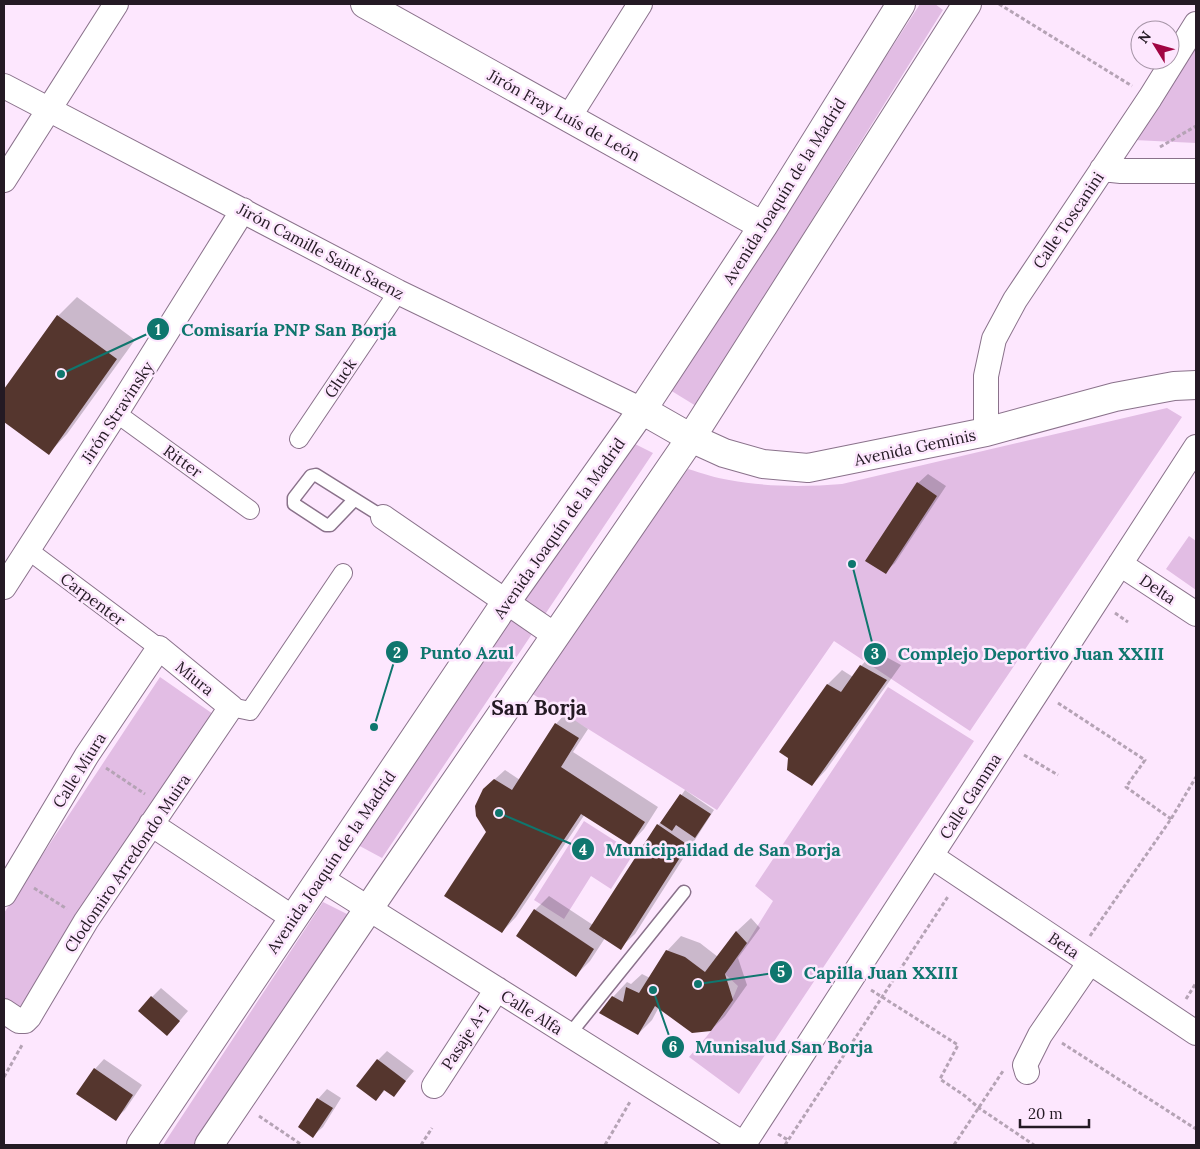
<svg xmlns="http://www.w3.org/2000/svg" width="1200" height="1149" viewBox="0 0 1200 1149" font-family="Lora,serif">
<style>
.green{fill:#e2bde4}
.shadow{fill:#0003}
.building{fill:#55362e}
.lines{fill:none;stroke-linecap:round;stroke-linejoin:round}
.service-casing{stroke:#8a728b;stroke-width:15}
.pedestrian-casing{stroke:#8a728b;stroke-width:20}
.minor-casing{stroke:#8a728b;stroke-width:26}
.tertiary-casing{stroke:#8a728b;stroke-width:30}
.path{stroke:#b5a3b5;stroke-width:3;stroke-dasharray:4 2.5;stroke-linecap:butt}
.service{stroke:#fff;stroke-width:12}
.pedestrian{stroke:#fff;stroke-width:18}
.minor{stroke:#fff;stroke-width:24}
.tertiary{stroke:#fff;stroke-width:28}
.labels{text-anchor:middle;stroke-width:5;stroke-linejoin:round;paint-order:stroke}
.street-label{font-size:16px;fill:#241a24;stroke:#fde7fe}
.district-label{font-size:21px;font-weight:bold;fill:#241a24;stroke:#fde7fe}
.leader{fill:none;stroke:#0f766e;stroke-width:2}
.callout-dot{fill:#0f766e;stroke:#fde7fe;stroke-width:2}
.mark-label{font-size:15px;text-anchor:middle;font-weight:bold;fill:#fff}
.callout-label{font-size:18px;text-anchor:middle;font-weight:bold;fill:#0f766e;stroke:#fde7fe;stroke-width:5;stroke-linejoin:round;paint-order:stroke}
</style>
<rect width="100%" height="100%" fill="#fde7fe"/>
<path class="green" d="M 920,4 L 935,4 L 943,10 L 696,406 L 670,390 Z
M 1196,41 L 1196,143 L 1134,140 Z
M 1167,408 L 1182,417 L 970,731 L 834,641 L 717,810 L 531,693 L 688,469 C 702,473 715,478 729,480 C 766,487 805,487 842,484 Z
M 627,440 L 653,453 L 382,858 L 356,844 Z
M 1189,536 L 1196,541 L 1196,590 L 1166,569 Z
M 160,677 L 213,714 L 16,1013 L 4,1005 L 4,913 Z
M 888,687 L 974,741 L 739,1094 L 689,1057 C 708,1035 728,1013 738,986 L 725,974 L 747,943 L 773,901 L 755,886 Z
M 584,821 L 634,853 L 611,889 L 591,876 L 564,919 L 534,900 Z
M 323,902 L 351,916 L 198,1145 L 163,1145 Z"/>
<path class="shadow" d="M 77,297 L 135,340 L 67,434 L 49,453 L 4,421 L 4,391 L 58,316 Z
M 928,474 L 946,486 L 895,563 L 885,572 L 918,483 Z
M 875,651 L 901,665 L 826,770 L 812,785 L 790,757 L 781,752 L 828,684 L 842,670 L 853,677 L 861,666 Z
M 565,714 L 588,729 L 573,752 L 658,807 L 644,829 L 630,844 L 585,814 L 516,917 L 502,932 L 487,832 L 494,780 L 505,770 L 520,780 L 556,724 Z
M 685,790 L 714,810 L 635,934 L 620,948 L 605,938 L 590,961 L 576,975 L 535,910 L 549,896 L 593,925 L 658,825 L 667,816 Z
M 751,918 L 760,928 L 738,958 L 747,985 L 725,1016 L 711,1030 L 659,1007 L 652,1020 L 638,1034 L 613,997 L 627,982 L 631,984 L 642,974 L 650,978 L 667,951 L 681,936 L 700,943 L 718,957 L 736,932 Z
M 161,988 L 188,1011 L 176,1025 L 152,997 Z
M 387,1051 L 414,1071 L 394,1095 L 386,1089 L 376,1100 L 378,1060 Z
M 104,1059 L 142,1085 L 125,1110 L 115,1119 L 95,1069 Z
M 327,1089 L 341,1098 L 323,1127 L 313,1136 L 318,1099 Z"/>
<path class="building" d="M 57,315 L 117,359 L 49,455 L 4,422 L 4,389 Z
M 917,482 L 937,496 L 886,574 L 865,561 Z
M 860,665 L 887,680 L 812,786 L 787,770 L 788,758 L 779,752 L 827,684 L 841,692 Z
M 555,723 L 579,738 L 561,767 L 645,822 L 630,845 L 581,814 L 502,933 L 444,896 L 486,832 L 476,816 L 475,806 L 483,789 L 494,779 L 512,790 Z
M 680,794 L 711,814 L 695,838 L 676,825 L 672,831 L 660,823 Z
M 657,824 L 688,845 L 621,950 L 589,929 Z
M 534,909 L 594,949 L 576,977 L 516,936 Z
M 736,931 L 747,943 L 725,974 L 733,1000 L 711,1031 L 692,1033 L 655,1006 L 638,1035 L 599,1013 L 612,996 L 623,1002 L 626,987 L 639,993 L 666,950 L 685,957 L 705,972 Z
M 151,996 L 180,1021 L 167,1036 L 138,1011 Z
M 377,1059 L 406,1081 L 394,1097 L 384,1090 L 376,1101 L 356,1086 Z
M 94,1068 L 133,1095 L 116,1121 L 76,1094 Z
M 317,1098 L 333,1108 L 313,1138 L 298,1127 Z"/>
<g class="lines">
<g class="service-casing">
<path id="service" d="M 354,500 L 330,525 L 326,525 L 294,504 L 294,498 L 311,476 L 316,475 L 383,517
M 569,1035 L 684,892"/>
</g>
<g class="pedestrian-casing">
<path id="pedestrian" d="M 116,413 L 250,510
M 299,439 L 398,292
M 28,550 L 159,648
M 231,707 L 250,711 L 343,573"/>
</g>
<g class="minor-casing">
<path id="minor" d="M 4,86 L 398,292 L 642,410
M 569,117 L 640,4
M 1102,169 L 1121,171 L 1196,171
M 4,180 L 116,4
M 986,432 L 986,376 L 994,339 L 1015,300 L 1150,98 L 1196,24
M 383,517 L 556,636
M 1120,564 L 1196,614
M 4,587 L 116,413 L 243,210
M 151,824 L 293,918
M 931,856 L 1196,1033
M 320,878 L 745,1145
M 4,894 L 87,755 L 159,648 L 231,707 L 86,921 L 29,1017 L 25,1021 L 19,1021 L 4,1011
M 1027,1072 L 1025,1065 L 1040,1035 L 1090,962
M 434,1086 L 497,989
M 744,1144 L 1196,447"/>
</g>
<g class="tertiary-casing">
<path id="tertiary" d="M 365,4 L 763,226
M 642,410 L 691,438 L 724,453 L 763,464 L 808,468 L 986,432 L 1115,397 L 1174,386 L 1196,385
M 141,1145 L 506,602 L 642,410 L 763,226 L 901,4
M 209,1145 L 386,883 L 691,438 L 967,4"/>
</g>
<path class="path" d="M 999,4 L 1132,86
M 1160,147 L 1196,126
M 1115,613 L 1128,622
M 1058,703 L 1145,760 L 1126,787 L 1171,819
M 1024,755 L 1058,775
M 106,768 L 145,794
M 34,888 L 67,909
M 1090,936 L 1171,819 L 1196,777
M 871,990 L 958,1045 L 940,1079 L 965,1096 L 979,1108 L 1034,1145
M 1186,999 L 1196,983
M 1062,1043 L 1196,1129
M 4,1077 L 22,1045
M 259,1116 L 302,1145
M 778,1134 L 788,1140
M 421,1145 L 432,1128
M 605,1145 L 631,1100
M 785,1145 L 949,895
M 954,1145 L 1003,1071"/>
<use href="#service" class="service"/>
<use href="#pedestrian" class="pedestrian"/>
<use href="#minor" class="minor"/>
<use href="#tertiary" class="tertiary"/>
</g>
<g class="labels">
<g class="street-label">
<text transform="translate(564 115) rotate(29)" y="6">Jirón Fray Luís de León</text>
<text transform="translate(784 191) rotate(-58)" y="6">Avenida Joaquín de la Madrid</text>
<text transform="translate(1068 220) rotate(-56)" y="6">Calle Toscanini</text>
<text transform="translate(321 251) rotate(28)" y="6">Jirón Camille Saint Saenz</text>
<text transform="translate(340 378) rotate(-56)" y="6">Gluck</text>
<text transform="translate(117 412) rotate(-57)" y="6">Jirón Stravinsky</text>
<text transform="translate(915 447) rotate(-12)" y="6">Avenida Geminis</text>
<text transform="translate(183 461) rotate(36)" y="6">Ritter</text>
<text transform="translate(559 528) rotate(-55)" y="6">Avenida Joaquín de la Madrid</text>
<text transform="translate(1158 589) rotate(34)" y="6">Delta</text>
<text transform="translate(93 599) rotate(37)" y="6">Carpenter</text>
<text transform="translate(195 678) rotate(39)" y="6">Miura</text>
<text transform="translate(79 770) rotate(-58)" y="6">Calle Miura</text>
<text transform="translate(970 796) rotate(-57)" y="6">Calle Gamma</text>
<text transform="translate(331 862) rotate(-56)" y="6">Avenida Joaquín de la Madrid</text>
<text transform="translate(127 863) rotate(-56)" y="6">Clodomiro Arredondo Muira</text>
<text transform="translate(1064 945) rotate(34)" y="6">Beta</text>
<text transform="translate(532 1012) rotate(32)" y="6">Calle Alfa</text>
<text transform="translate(465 1037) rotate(-57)" y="6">Pasaje A-1</text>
</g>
<g class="district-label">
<text x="539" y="715">San Borja</text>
</g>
</g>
<path class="leader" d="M61 374L158 329M374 727L397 652M852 564L875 654M499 813L583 849M698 984L781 972M653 990L673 1047"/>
<g class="callout-dot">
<circle cx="61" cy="374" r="5"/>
<circle cx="374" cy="727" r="5"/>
<circle cx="852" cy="564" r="5"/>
<circle cx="499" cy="813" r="5"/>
<circle cx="698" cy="984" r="5"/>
<circle cx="653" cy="990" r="5"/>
<circle cx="158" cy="329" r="12"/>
<circle cx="397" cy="652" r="12"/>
<circle cx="875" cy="654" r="12"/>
<circle cx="583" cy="849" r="12"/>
<circle cx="781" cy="972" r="12"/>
<circle cx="673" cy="1047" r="12"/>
</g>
<g class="mark-label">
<text x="158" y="335">1</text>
<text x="397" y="658">2</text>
<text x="875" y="659">3</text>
<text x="583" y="855">4</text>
<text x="781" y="977">5</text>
<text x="673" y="1052">6</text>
</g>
<g class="callout-label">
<text x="289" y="336">Comisaría PNP San Borja</text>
<text x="467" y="659">Punto Azul</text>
<text x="1031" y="660">Complejo Deportivo Juan XXIII</text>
<text x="723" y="856">Municipalidad de San Borja</text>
<text x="881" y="979">Capilla Juan XXIII</text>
<text x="784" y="1053">Munisalud San Borja</text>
</g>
<rect width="1200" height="1149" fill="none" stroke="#241a24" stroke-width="10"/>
<g transform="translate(1155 45) rotate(307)"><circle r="24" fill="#fde7fe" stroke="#a695a7"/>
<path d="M0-4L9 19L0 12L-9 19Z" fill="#a10643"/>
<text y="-8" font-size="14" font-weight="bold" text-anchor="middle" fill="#241a24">N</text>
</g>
<path d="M1020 1119v8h69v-8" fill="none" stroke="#241a24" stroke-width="2.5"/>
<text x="1028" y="1119" font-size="15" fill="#241a24" stroke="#fde7fe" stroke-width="4" paint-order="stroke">20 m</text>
</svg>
